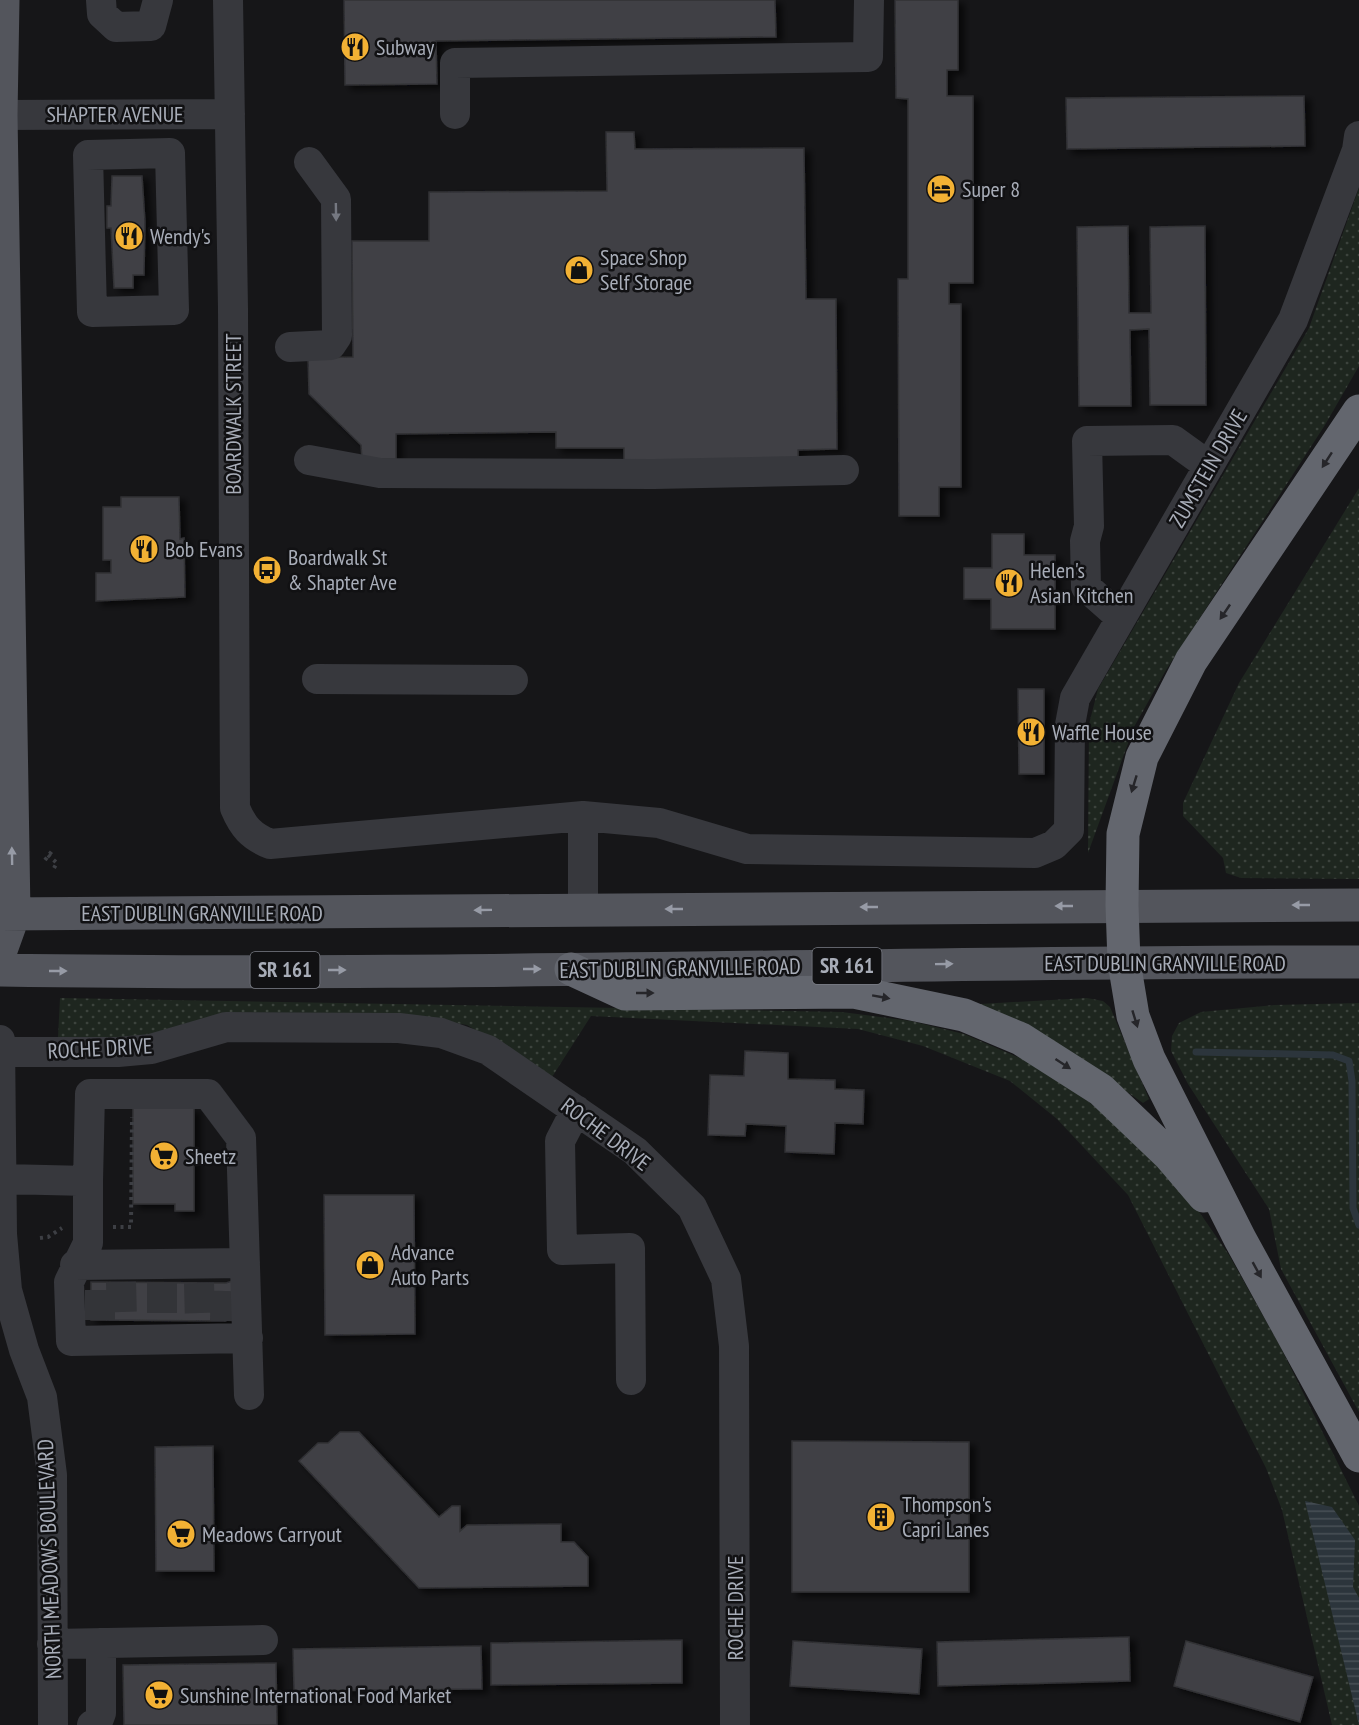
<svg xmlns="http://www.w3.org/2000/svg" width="1359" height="1725" viewBox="0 0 1359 1725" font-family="'PT Sans Narrow',sans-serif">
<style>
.green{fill:url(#green-dots)}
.water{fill:url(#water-rules)}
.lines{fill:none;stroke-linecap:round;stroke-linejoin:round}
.stream{stroke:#2c353c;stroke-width:7}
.building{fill:#404145;stroke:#303034;stroke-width:1.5;filter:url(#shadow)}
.minor-tunnel{stroke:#333438;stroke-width:30;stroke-dasharray:30 15;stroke-linecap:butt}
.path{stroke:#3d3f44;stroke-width:4;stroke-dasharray:3 4.5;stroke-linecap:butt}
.minor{stroke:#37383d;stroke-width:30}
.major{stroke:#53555c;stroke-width:33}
.highway{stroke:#63666e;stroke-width:33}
.oneway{fill:#757881}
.oneway2{fill:#26262a}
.oneway3{fill:#979ba6}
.labels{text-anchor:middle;stroke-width:5;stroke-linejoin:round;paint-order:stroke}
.shield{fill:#111113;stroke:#7b7e86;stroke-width:1.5}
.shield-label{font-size:21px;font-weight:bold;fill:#a8adb8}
.poi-label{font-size:22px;fill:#a8adb8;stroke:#111113;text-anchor:start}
.street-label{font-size:22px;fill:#a8adb8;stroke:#111113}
</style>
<defs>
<pattern id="green-dots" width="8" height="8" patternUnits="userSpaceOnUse" patternTransform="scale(1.5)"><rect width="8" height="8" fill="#1e261f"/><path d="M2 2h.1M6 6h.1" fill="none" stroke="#3c433d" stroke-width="1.8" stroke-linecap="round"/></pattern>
<pattern id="water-rules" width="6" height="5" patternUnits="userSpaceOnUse" patternTransform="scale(1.5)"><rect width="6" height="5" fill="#2c353c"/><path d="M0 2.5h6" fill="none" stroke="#485056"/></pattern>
<filter id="shadow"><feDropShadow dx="6" dy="4" stdDeviation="3" flood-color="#0009"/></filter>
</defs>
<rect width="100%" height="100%" fill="#161618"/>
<path class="green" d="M 1359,188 L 1359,366 L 1325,425 L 1166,670 L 1134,727 L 1088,853 L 1089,724 L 1098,689 L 1309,328 Z
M 1359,488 L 1359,879 L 1241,878 L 1226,873 L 1223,858 L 1183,816 L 1183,803 L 1239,683 Z
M 60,998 L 842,1012 L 911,1021 L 964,1034 L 1027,1061 L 1071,1088 L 1136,1139 L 1184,1190 L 1229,1255 L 1280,1346 L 1359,1506 L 1359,1725 L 1332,1725 L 1282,1510 L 1266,1468 L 1128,1195 L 1057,1119 L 1010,1081 L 923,1046 L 858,1029 L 591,1016 L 552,1077 L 467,1025 L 438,1020 L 152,1037 L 58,1037 Z
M 1087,998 L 1103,1001 L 1110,1007 L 1149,1099 L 1143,1103 L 1097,1071 L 979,1008 L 980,1004 Z
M 1359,1003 L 1359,1412 L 1281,1269 L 1269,1209 L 1188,1084 L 1171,1051 L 1172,1036 L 1179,1023 L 1201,1012 L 1274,1005 Z"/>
<path class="water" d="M 1305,1501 L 1332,1507 L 1355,1540 L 1353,1587 L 1359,1598 L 1359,1725 Z"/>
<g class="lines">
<path class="stream" d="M 1196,1052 L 1333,1055 L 1349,1061 L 1352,1081 L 1353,1208 L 1359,1225"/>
</g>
<path class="building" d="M 344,0 L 775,0 L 776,37 L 436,41 L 437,84 L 345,85 Z
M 895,0 L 958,0 L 958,70 L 947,70 L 947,96 L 973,96 L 973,283 L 949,283 L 949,304 L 961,304 L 961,487 L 939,487 L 939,516 L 899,516 L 898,279 L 908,279 L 908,99 L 896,98 Z
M 1304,96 L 1305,146 L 1067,149 L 1066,98 Z
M 606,132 L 634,132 L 635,149 L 804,148 L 806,299 L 836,299 L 837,449 L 798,450 L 798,460 L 624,462 L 624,448 L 556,448 L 556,432 L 396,434 L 396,459 L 362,459 L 361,445 L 309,394 L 308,358 L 353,357 L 352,241 L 429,241 L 429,192 L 607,191 Z
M 112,176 L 142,176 L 145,222 L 144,275 L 133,275 L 133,288 L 114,288 L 111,228 L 107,228 L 107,206 L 111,206 Z
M 1128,226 L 1129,313 L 1151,313 L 1150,227 L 1205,226 L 1206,405 L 1150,405 L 1149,329 L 1130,330 L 1131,406 L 1079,406 L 1077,227 Z
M 121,497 L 179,497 L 180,539 L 184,538 L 185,597 L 96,601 L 96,573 L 111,573 L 111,560 L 103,560 L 103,507 L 121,507 Z
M 992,534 L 1024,534 L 1024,555 L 1055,555 L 1055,629 L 991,629 L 991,599 L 964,599 L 964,568 L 992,568 Z
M 1018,689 L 1044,689 L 1044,774 L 1019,774 Z
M 745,1051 L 788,1053 L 788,1079 L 835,1080 L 835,1089 L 864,1090 L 863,1124 L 835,1123 L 834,1154 L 785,1152 L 786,1126 L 746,1124 L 745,1136 L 708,1135 L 710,1075 L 744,1076 Z
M 133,1108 L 194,1108 L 194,1211 L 175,1211 L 175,1204 L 133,1204 Z
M 324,1195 L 414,1195 L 415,1334 L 325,1335 Z
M 232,1281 L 231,1319 L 225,1321 L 91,1320 L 91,1282 L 226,1283 Z
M 340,1432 L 359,1432 L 439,1517 L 452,1506 L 460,1506 L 460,1531 L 467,1525 L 561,1524 L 561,1542 L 574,1542 L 588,1557 L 588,1586 L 419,1588 L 299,1461 L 318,1443 L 328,1443 Z
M 792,1441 L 969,1442 L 969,1592 L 792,1592 Z
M 213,1446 L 214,1571 L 156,1571 L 155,1447 Z
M 1129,1637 L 1130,1681 L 938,1686 L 937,1642 Z
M 682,1640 L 682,1683 L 491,1685 L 491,1643 Z
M 793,1641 L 922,1649 L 919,1694 L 790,1686 Z
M 1186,1641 L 1313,1677 L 1300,1722 L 1174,1686 Z
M 481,1646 L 482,1689 L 294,1691 L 293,1649 Z
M 276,1663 L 277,1725 L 124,1725 L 123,1665 Z"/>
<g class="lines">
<path class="minor-tunnel" d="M 121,1282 L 122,1320
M 162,1283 L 162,1320
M 199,1283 L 200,1321
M 100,1320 L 100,1282
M 225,1321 L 226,1283"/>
<path class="path" d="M 48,855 L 57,863 L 54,868
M 45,860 L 52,851
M 113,1227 L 131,1227 L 132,1117
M 40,1238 L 48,1237 L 62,1228"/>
<path class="minor" d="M 101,0 L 102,14 L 116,27 L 151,26 L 158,0
M 228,0 L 233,309 L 235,808 C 243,827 251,836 270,844 L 583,816 L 659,823 L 747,849 L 1035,853 L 1054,845 L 1069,830 L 1070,725 L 1075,698 L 1293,320 L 1357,150 L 1359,136
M 455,114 L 455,63 L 868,57 L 869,0
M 0,115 L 230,114
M 170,153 L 174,310 L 92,312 L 88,155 Z
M 290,347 L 331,345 L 337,336 L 336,199 L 309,162
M 309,460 L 380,473 L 654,474 L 844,470
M 1120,617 L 1086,587 L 1085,541 L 1089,526 L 1087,441 L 1173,440 L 1209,466
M 317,679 L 513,680
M 583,909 L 583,816
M 0,1040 L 2,1234 L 7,1290 L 24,1350 L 42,1397 L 52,1475 L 53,1725
M 0,1052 L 118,1052 L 151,1049 L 226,1027 L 399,1028 L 441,1033 L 488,1050 L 635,1151 L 692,1207 L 726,1279 L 734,1346 L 735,1725
M 576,1110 L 560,1141 L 562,1250 L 630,1248 L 631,1380
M 3,1179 L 88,1181 L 90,1094 L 208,1094 L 241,1138 L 249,1395
M 88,1181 L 88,1243 L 69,1282 L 71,1341 L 248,1338
M 75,1265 L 245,1263
M 52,1644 L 263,1640
M 92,1725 L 98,1721 L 101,1713 L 101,1643"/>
<path class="major" d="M 0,914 L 1359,905
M 0,953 L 14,914 L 1,115 L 3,0
M 0,970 C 453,977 906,961 1359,962"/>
<path class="highway" d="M 1359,411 L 1191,661 L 1142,757 L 1123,834 L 1122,905 L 1124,962 L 1133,1016 L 1149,1059 L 1240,1239 L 1359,1456
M 571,969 L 625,994 L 854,992 L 964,1015 L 1021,1039 L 1101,1090 L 1169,1155 L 1204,1196"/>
</g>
<defs><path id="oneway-solid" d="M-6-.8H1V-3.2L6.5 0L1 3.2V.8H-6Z" transform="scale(1.5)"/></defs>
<use class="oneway" href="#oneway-solid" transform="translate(336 212) rotate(89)"/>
<g class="oneway2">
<use href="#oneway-solid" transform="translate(1327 460) rotate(123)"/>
<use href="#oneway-solid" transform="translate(1225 612) rotate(124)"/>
<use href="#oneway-solid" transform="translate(1134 784) rotate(107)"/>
<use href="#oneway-solid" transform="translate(645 993)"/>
<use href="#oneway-solid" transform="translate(881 997) rotate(10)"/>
<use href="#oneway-solid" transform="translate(1135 1019) rotate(73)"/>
<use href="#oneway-solid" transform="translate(1063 1064) rotate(33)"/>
<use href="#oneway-solid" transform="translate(1257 1270) rotate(61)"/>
</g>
<g class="oneway3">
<use href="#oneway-solid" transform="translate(12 856) rotate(-91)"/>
<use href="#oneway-solid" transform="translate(1301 905) rotate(180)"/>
<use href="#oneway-solid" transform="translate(1064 906) rotate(180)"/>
<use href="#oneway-solid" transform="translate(869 907) rotate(180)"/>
<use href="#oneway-solid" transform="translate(674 909) rotate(180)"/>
<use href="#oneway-solid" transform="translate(483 910) rotate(179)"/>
<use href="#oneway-solid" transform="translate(944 964) rotate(-1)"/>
<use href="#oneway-solid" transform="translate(532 969)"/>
<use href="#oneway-solid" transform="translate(337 970)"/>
<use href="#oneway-solid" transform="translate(58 971)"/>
</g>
<defs>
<g id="restaurant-disc" transform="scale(1.5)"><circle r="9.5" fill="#f2b134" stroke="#111113"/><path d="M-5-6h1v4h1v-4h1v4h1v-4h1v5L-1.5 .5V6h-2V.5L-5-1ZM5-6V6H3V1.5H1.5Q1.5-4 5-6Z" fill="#111"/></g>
<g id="hotel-disc" transform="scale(1.5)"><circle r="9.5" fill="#f2b134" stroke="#111113"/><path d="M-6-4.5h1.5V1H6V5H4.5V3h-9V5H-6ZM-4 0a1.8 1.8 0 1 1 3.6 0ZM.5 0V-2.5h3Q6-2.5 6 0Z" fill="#111"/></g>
<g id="shop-disc" transform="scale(1.5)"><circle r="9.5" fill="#f2b134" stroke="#111113"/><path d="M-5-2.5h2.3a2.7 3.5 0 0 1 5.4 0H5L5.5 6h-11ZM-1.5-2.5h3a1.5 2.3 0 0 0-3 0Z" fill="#111"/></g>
<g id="bus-disc" transform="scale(1.5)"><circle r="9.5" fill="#f2b134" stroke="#111113"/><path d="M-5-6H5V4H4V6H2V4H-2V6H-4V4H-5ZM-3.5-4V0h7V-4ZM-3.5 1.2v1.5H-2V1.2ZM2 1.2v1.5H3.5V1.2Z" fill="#111"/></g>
<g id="supermarket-disc" transform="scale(1.5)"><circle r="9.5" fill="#f2b134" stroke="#111113"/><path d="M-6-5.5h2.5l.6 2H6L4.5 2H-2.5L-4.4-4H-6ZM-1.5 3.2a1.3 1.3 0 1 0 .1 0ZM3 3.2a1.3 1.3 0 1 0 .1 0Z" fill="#111"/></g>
<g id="building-disc" transform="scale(1.5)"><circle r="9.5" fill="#f2b134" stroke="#111113"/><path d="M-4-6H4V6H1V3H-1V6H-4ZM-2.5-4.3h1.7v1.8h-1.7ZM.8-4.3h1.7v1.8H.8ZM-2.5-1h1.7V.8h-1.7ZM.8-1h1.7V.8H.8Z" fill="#111"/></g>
</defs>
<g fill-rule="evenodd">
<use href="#restaurant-disc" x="355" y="47"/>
<use href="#hotel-disc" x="941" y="189"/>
<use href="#restaurant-disc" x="129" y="236"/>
<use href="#shop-disc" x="579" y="270"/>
<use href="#restaurant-disc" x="144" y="549"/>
<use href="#bus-disc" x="267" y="570"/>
<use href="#restaurant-disc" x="1009" y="583"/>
<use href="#restaurant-disc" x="1031" y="732"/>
<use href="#supermarket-disc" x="164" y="1156"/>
<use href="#shop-disc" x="370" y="1265"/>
<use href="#building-disc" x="881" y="1517"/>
<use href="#supermarket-disc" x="181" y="1534"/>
<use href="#supermarket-disc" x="159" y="1695"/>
</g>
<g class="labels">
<g class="shield">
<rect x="812.5" y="948" width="69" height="36" rx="4.5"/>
<rect x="250.5" y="952" width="69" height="36" rx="4.5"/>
</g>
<g class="shield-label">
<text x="847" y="973">SR 161</text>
<text x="285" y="977">SR 161</text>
</g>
<g class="poi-label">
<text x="376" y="55">Subway</text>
<text x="962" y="197">Super 8</text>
<text x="150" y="244">Wendy's</text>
<text x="600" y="265">Space Shop<tspan x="600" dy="25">Self Storage</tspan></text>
<text x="165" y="557">Bob Evans</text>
<text x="288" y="565">Boardwalk St<tspan x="288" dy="25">&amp; Shapter Ave</tspan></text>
<text x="1030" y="578">Helen's<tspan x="1030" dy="25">Asian Kitchen</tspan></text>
<text x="1052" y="740">Waffle House</text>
<text x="185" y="1164">Sheetz</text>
<text x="391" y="1260">Advance<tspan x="391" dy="25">Auto Parts</tspan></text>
<text x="902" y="1512">Thompson's<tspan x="902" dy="25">Capri Lanes</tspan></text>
<text x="202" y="1542">Meadows Carryout</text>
<text x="180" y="1703">Sunshine International Food Market</text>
</g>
<g class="street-label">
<text x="115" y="122">SHAPTER AVENUE</text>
<text transform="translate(233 414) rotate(-90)" y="8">BOARDWALK STREET</text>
<text transform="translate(1208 468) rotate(-60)" y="8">ZUMSTEIN DRIVE</text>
<text x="202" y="921">EAST DUBLIN GRANVILLE ROAD</text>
<text x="1165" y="971">EAST DUBLIN GRANVILLE ROAD</text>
<text transform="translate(680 968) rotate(-1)" y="8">EAST DUBLIN GRANVILLE ROAD</text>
<text transform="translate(100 1048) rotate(-3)" y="8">ROCHE DRIVE</text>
<text transform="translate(606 1134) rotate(37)" y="8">ROCHE DRIVE</text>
<text transform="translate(49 1559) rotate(-92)" y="8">NORTH MEADOWS BOULEVARD</text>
<text transform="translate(735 1608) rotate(-90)" y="8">ROCHE DRIVE</text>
</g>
</g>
</svg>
